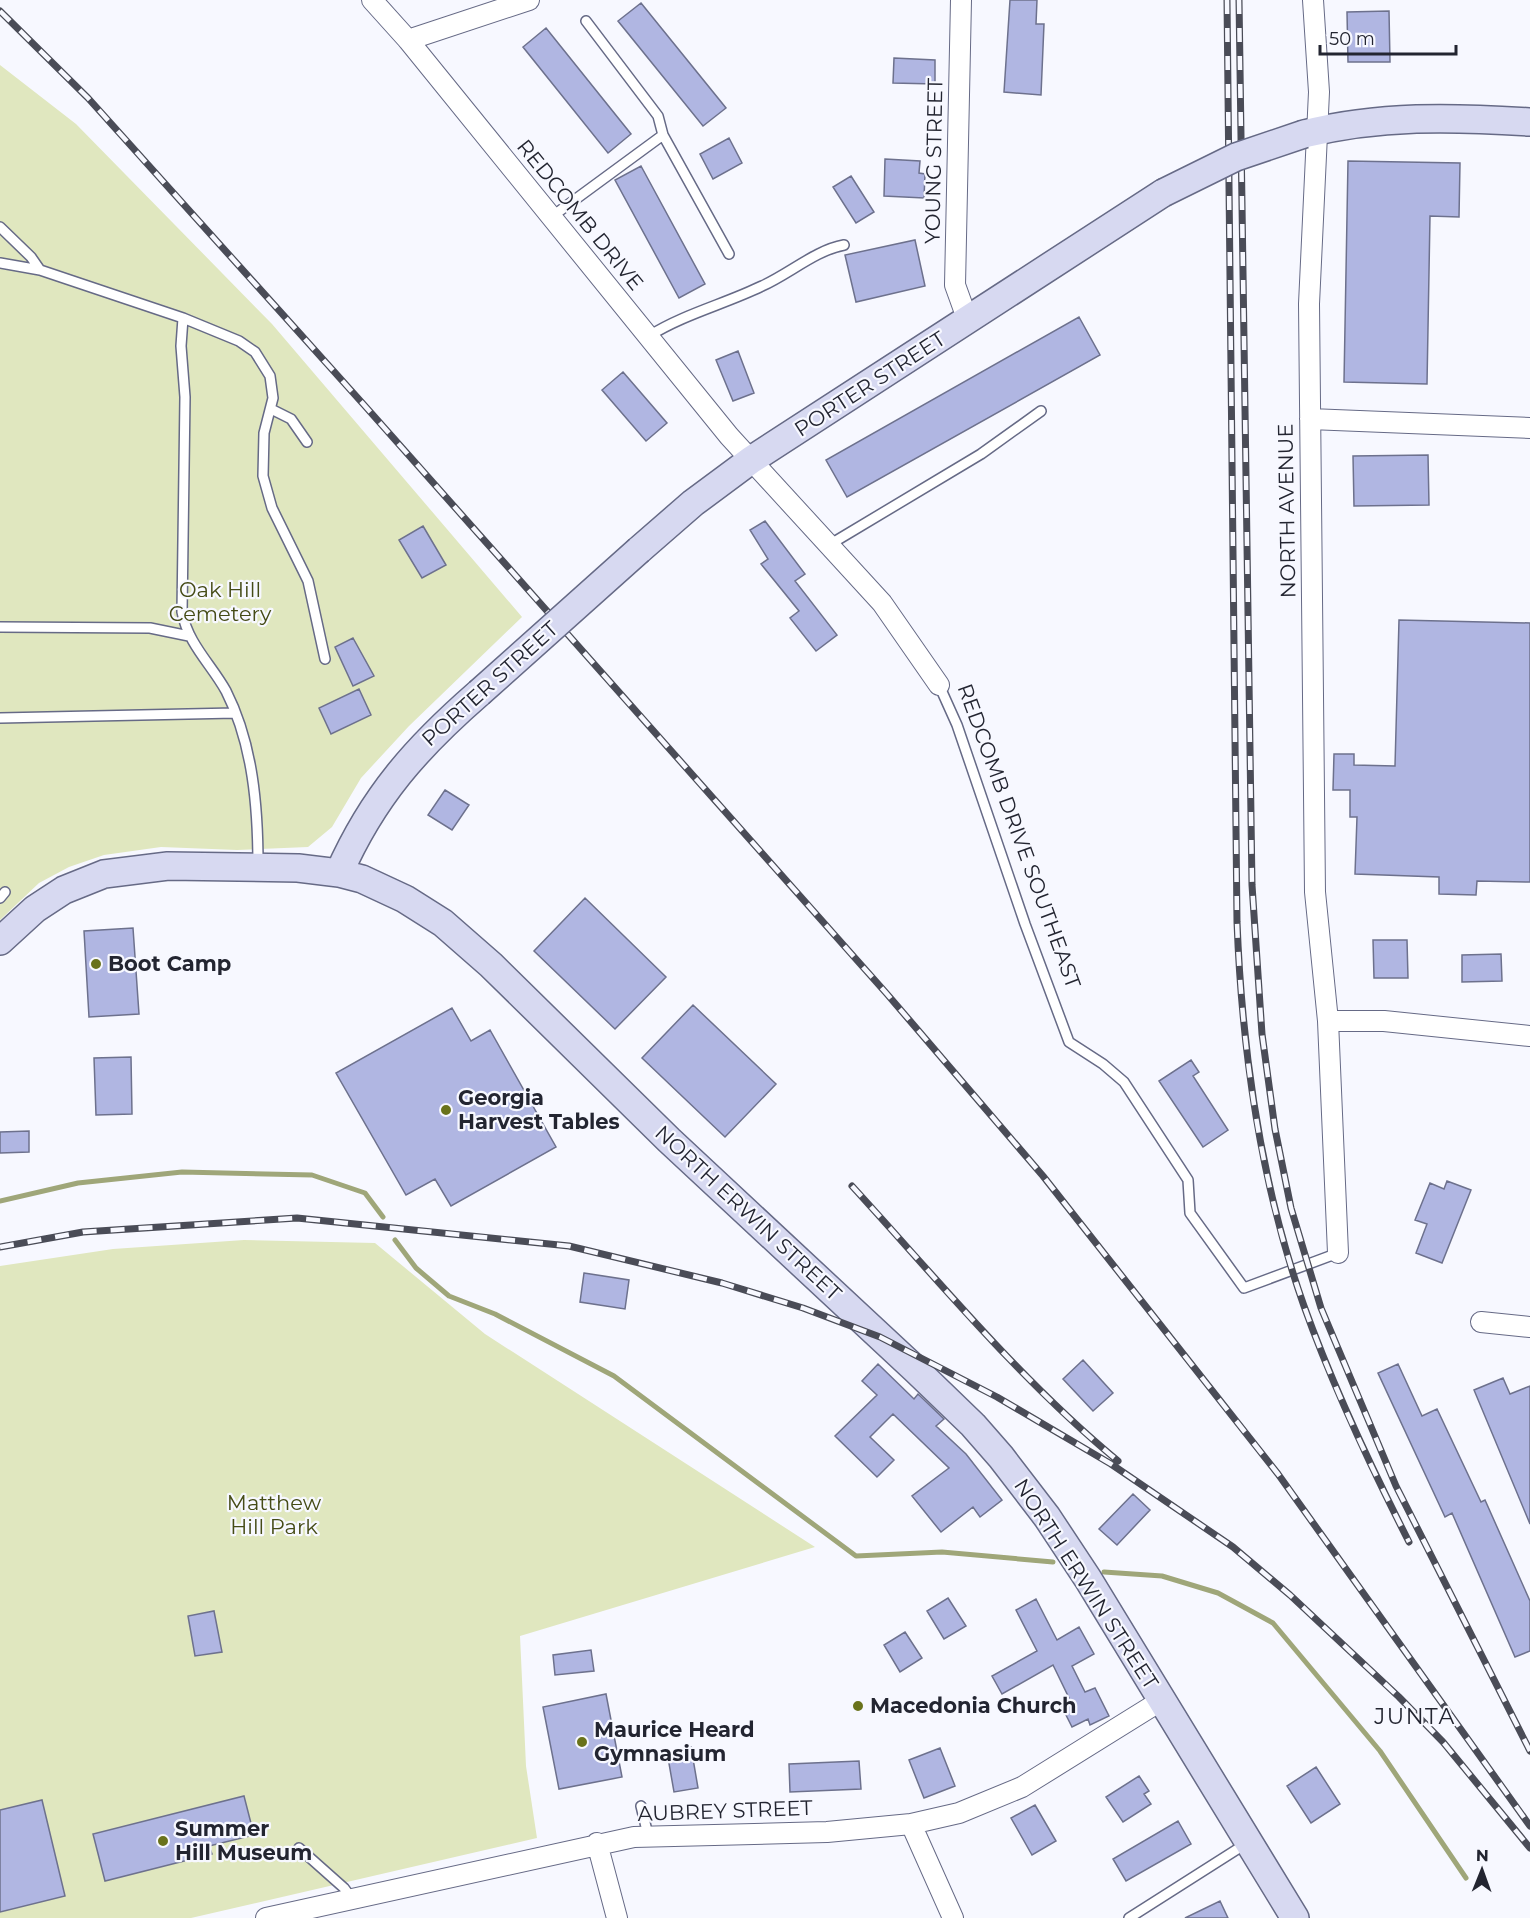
<svg xmlns="http://www.w3.org/2000/svg" width="1530" height="1918" viewBox="0 0 1530 1918" font-family="Montserrat,sans-serif">
<style>
.green{fill:#e0e7bf}
.lines{fill:none;stroke-linecap:round;stroke-linejoin:round}
.stream{stroke:#9fa679;stroke-width:5}
.building{fill:#b0b6e2;stroke:#6d718d;stroke-width:1.5}
.lane-casing{stroke:#666a86;stroke-width:12}
.street-casing{stroke:#666a86;stroke-width:22}
.secondary-casing{stroke:#666a86;stroke-width:30}
.lane{stroke:#fff;stroke-width:9}
.street{stroke:#fff;stroke-width:20}
.secondary{stroke:#d7d9f1;stroke-width:27}
.rail-casing{stroke:#4a4c57;stroke-width:7}
.rail{stroke:#f7f8ff;stroke-width:4.5;stroke-dasharray:14;stroke-linecap:butt}
.secondary-bridge-casing{stroke:#666a86;stroke-width:30;stroke-linecap:butt}
.secondary-bridge{stroke:#d7d9f1;stroke-width:27}
.poi-dot{fill:#69721b;stroke:#f7f8ff;stroke-width:2}
.labels{text-anchor:middle;stroke-width:4.5;stroke-linejoin:round;paint-order:stroke}
.street-label{font-size:21px;fill:#232531;stroke:#f7f8ff}
.park-label{font-size:21px;fill:#454b16;stroke:#f7f8ff}
.poi-label{font-size:21px;font-weight:bold;fill:#232531;stroke:#f7f8ff;text-anchor:start}
.neighbourhood-label{font-size:22px;letter-spacing:1.5px;fill:#232531;stroke:#f7f8ff}
</style>
<rect width="100%" height="100%" fill="#f7f8ff"/>
<path class="green" d="M 0,65 L 76,124 L 272,324 L 522,617 L 409,726 L 361,778 L 332,827 L 308,847 L 237,850 L 161,847 L 104,855 L 69,867 L 39,883 L 0,920 Z
M 244,1240 L 375,1243 L 485,1334 L 815,1547 L 520,1636 L 526,1766 L 537,1838 L 191,1918 L 0,1918 L 0,1266 L 113,1249 Z"/>
<g class="lines">
<path class="stream" d="M 0,1201 L 78,1183 L 182,1172 L 312,1175 L 365,1193 L 383,1217
M 395,1240 L 416,1268 L 449,1296 L 495,1314 L 614,1376 L 856,1556 L 942,1552 L 1053,1562
M 1104,1572 L 1162,1576 L 1218,1593 L 1273,1623 L 1380,1751 L 1466,1878"/>
</g>
<path class="building" d="M 1010,0 L 1037,0 L 1036,24 L 1044,24 L 1041,95 L 1004,92 Z
M 641,3 L 726,108 L 703,126 L 618,21 Z
M 1389,11 L 1390,62 L 1348,62 L 1347,12 Z
M 546,28 L 631,134 L 608,153 L 523,47 Z
M 894,58 L 935,60 L 935,84 L 893,83 Z
M 729,138 L 742,163 L 713,179 L 700,154 Z
M 885,159 L 920,161 L 919,173 L 925,174 L 924,198 L 884,196 Z
M 1348,161 L 1460,163 L 1459,217 L 1430,216 L 1427,384 L 1344,382 Z
M 641,166 L 705,284 L 679,298 L 615,180 Z
M 851,176 L 874,212 L 856,223 L 833,187 Z
M 915,240 L 925,286 L 856,302 L 845,255 Z
M 1079,317 L 1100,355 L 847,497 L 826,460 Z
M 738,351 L 754,393 L 733,401 L 716,360 Z
M 623,372 L 667,423 L 646,441 L 602,390 Z
M 1428,455 L 1429,505 L 1354,506 L 1353,456 Z
M 765,521 L 805,574 L 795,581 L 837,635 L 816,651 L 790,618 L 799,611 L 761,564 L 768,559 L 750,530 Z
M 423,526 L 446,565 L 422,578 L 399,540 Z
M 1399,620 L 1530,623 L 1530,882 L 1477,881 L 1476,895 L 1439,894 L 1439,877 L 1355,874 L 1357,817 L 1350,817 L 1350,790 L 1333,790 L 1334,754 L 1354,754 L 1354,765 L 1395,766 Z
M 353,638 L 374,676 L 353,686 L 335,647 Z
M 359,689 L 371,715 L 331,734 L 319,708 Z
M 445,790 L 469,805 L 452,830 L 428,815 Z
M 585,898 L 666,977 L 615,1029 L 534,951 Z
M 133,928 L 139,1014 L 89,1017 L 84,931 Z
M 1373,940 L 1407,940 L 1408,978 L 1374,978 Z
M 1501,954 L 1502,981 L 1462,982 L 1462,955 Z
M 693,1005 L 776,1084 L 725,1137 L 642,1058 Z
M 452,1008 L 471,1041 L 490,1030 L 556,1147 L 451,1206 L 435,1179 L 406,1195 L 336,1073 Z
M 131,1057 L 132,1114 L 96,1115 L 94,1058 Z
M 1191,1060 L 1199,1072 L 1193,1076 L 1228,1130 L 1203,1147 L 1159,1081 Z
M 29,1131 L 29,1152 L 0,1153 L 0,1132 Z
M 1447,1181 L 1471,1190 L 1442,1263 L 1416,1253 L 1427,1224 L 1415,1220 L 1430,1183 L 1444,1189 Z
M 584,1273 L 629,1280 L 625,1309 L 580,1302 Z
M 1083,1360 L 1113,1393 L 1093,1411 L 1063,1379 Z
M 878,1364 L 914,1399 L 918,1394 L 944,1419 L 936,1426 L 966,1454 L 1002,1500 L 980,1517 L 973,1507 L 941,1532 L 912,1496 L 949,1468 L 893,1414 L 870,1437 L 894,1460 L 877,1477 L 835,1436 L 877,1395 L 862,1381 Z
M 1398,1364 L 1422,1416 L 1437,1409 L 1481,1502 L 1485,1500 L 1530,1601 L 1530,1651 L 1515,1657 L 1452,1513 L 1445,1517 L 1378,1373 Z
M 1503,1378 L 1510,1394 L 1530,1386 L 1530,1524 L 1474,1390 Z
M 1133,1494 L 1150,1510 L 1117,1545 L 1099,1529 Z
M 948,1598 L 966,1626 L 944,1639 L 927,1611 Z
M 1036,1599 L 1057,1640 L 1079,1627 L 1094,1654 L 1072,1666 L 1085,1692 L 1095,1688 L 1109,1716 L 1090,1725 L 1088,1719 L 1072,1727 L 1060,1703 L 1069,1698 L 1053,1665 L 1002,1694 L 992,1676 L 1037,1651 L 1016,1610 Z
M 214,1611 L 222,1652 L 195,1656 L 188,1616 Z
M 905,1632 L 922,1658 L 900,1672 L 884,1645 Z
M 591,1650 L 594,1671 L 555,1675 L 553,1655 Z
M 606,1694 L 622,1777 L 559,1789 L 543,1707 Z
M 691,1747 L 698,1788 L 674,1792 L 667,1752 Z
M 940,1748 L 955,1786 L 924,1798 L 909,1760 Z
M 859,1761 L 861,1789 L 790,1792 L 789,1764 Z
M 1316,1767 L 1340,1804 L 1311,1823 L 1287,1786 Z
M 1139,1776 L 1149,1791 L 1144,1794 L 1151,1804 L 1123,1822 L 1106,1797 Z
M 244,1796 L 254,1835 L 209,1846 L 212,1854 L 105,1881 L 93,1834 Z
M 42,1800 L 65,1896 L 0,1912 L 0,1810 Z
M 1035,1805 L 1056,1841 L 1032,1855 L 1011,1818 Z
M 1178,1821 L 1191,1844 L 1126,1881 L 1113,1859 Z
M 1220,1901 L 1228,1918 L 1185,1918 Z"/>
<g class="lines">
<g class="lane-casing">
<path id="lane" d="M 663,135 L 729,254
M 550,218 L 663,135 L 658,116 L 586,21
M 0,227 L 31,257 L 40,270 L 183,318 L 181,346 L 185,397 L 182,612 C 188,644 211,664 226,691 C 253,744 258,807 258,866
M 0,263 L 40,270
M 183,318 L 239,341 L 255,352 L 270,376 L 273,398 L 264,433 L 263,476 L 272,508 L 308,581 L 325,659
M 649,336 C 684,314 725,304 762,286 C 789,274 816,250 844,245
M 271,409 L 291,419 L 307,442
M 829,545 L 981,454 L 1041,411
M 0,627 L 150,628 L 189,636
M 939,685 L 957,725 L 1025,924 L 1069,1042 L 1103,1064 L 1124,1082 L 1188,1180 L 1190,1213 L 1244,1288 L 1338,1253
M 0,718 L 235,713
M 0,898 L 5,892
M 641,1806 L 648,1835
M 299,1848 L 344,1888 L 352,1899
M 1129,1918 L 1247,1843"/>
</g>
<g class="street-casing">
<path id="street" d="M 372,0 L 408,40 L 729,436 L 882,603 L 939,685
M 961,0 L 955,285 L 968,321
M 1313,0 L 1319,92 L 1309,304 L 1315,892 L 1328,1021 L 1338,1253
M 408,40 L 529,0
M 1310,419 L 1530,428
M 1328,1021 L 1384,1021 L 1530,1036
M 1481,1322 L 1530,1327
M 911,1824 L 953,1918
M 597,1843 L 617,1918
M 266,1918 L 634,1837 L 827,1832 L 911,1824 L 959,1813 L 1022,1787 L 1162,1700"/>
</g>
<g class="secondary-casing">
<path id="secondary" d="M 1304,134 C 1379,115 1453,117 1530,122
M 639,550 L 693,503 L 751,460 L 1163,193
M 339,873 C 373,796 417,747 479,693
M 0,941 L 35,909 L 64,890 L 104,874 L 168,866 L 298,868 L 339,873 L 362,879 L 405,899 L 443,923 L 491,965 L 669,1140 L 916,1370 L 973,1425 L 1001,1457 L 1047,1517 L 1088,1579 L 1295,1918"/>
</g>
<use href="#lane" class="lane"/>
<use href="#street" class="street"/>
<use href="#secondary" class="secondary"/>
<g class="rail-casing">
<path id="rail" d="M 1227,0 L 1237,922 C 1242,1052 1260,1182 1304,1306 C 1333,1387 1370,1465 1409,1542
M 1239,0 L 1252,885 L 1262,1034 L 1275,1129 L 1291,1208 L 1321,1308 L 1396,1486 L 1530,1751
M 0,11 L 88,98 L 365,406 L 887,994 L 1043,1176 L 1278,1474 L 1530,1826
M 852,1186 C 938,1280 1020,1380 1118,1461
M 0,1247 L 83,1232 L 297,1218 L 569,1246 L 722,1283 L 803,1308 L 880,1337 L 997,1397 L 1111,1464 L 1233,1547 L 1290,1595 L 1399,1697 L 1443,1742 L 1530,1848"/>
</g>
<use href="#rail" class="rail"/>
<g class="secondary-bridge-casing">
<path id="secondary-bridge" d="M 1163,193 L 1236,157 L 1304,134
M 479,693 L 639,550"/>
</g>
<use href="#secondary-bridge" class="secondary-bridge"/>
</g>
<g class="poi-dot">
<circle cx="96" cy="964" r="6"/>
<circle cx="446" cy="1110" r="6"/>
<circle cx="858" cy="1706" r="6"/>
<circle cx="582" cy="1742" r="6"/>
<circle cx="163" cy="1841" r="6"/>
</g>
<g class="labels">
<g class="street-label">
<text transform="translate(934 161) rotate(-89)" y="7">YOUNG STREET</text>
<text transform="translate(580 215) rotate(51)" y="7">REDCOMB DRIVE</text>
<text transform="translate(870 384) rotate(-33)" y="7">PORTER STREET</text>
<text transform="translate(1287 511) rotate(-91)" y="7">NORTH AVENUE</text>
<text transform="translate(490 684) rotate(-42)" y="7">PORTER STREET</text>
<text transform="translate(1019 836) rotate(70)" y="7">REDCOMB DRIVE SOUTHEAST</text>
<text transform="translate(748 1213) rotate(43)" y="7">NORTH ERWIN STREET</text>
<text transform="translate(1086 1584) rotate(57)" y="7">NORTH ERWIN STREET</text>
<text transform="translate(725 1811) rotate(-2)" y="7">AUBREY STREET</text>
</g>
<g class="park-label">
<text x="220" y="597">Oak Hill<tspan x="220" dy="24">Cemetery</tspan></text>
<text x="274" y="1510">Matthew<tspan x="274" dy="24">Hill Park</tspan></text>
</g>
<g class="poi-label">
<text x="108" y="971">Boot Camp</text>
<text x="458" y="1105">Georgia<tspan x="458" dy="24">Harvest Tables</tspan></text>
<text x="870" y="1713">Macedonia Church</text>
<text x="594" y="1737">Maurice Heard<tspan x="594" dy="24">Gymnasium</tspan></text>
<text x="175" y="1836">Summer<tspan x="175" dy="24">Hill Museum</tspan></text>
</g>
<g class="neighbourhood-label">
<text x="1415" y="1724">JUNTA</text>
</g>
</g>
<g transform="translate(1482 1870) rotate(1)" stroke="#f7f8ff" stroke-width="4.5" paint-order="stroke">
<path d="M0-4.5L10 22L0 15L-10 22Z" fill="#232531"/>
<text y="-9" font-size="16" font-weight="bold" text-anchor="middle" fill="#232531">N</text>
</g>
<path d="M1320 45v9h136v-9" fill="none" stroke="#232531" stroke-width="3"/>
<text x="1329" y="45" font-size="18" fill="#232531" stroke="#f7f8ff" stroke-width="4.5" paint-order="stroke">50 m</text>
</svg>
